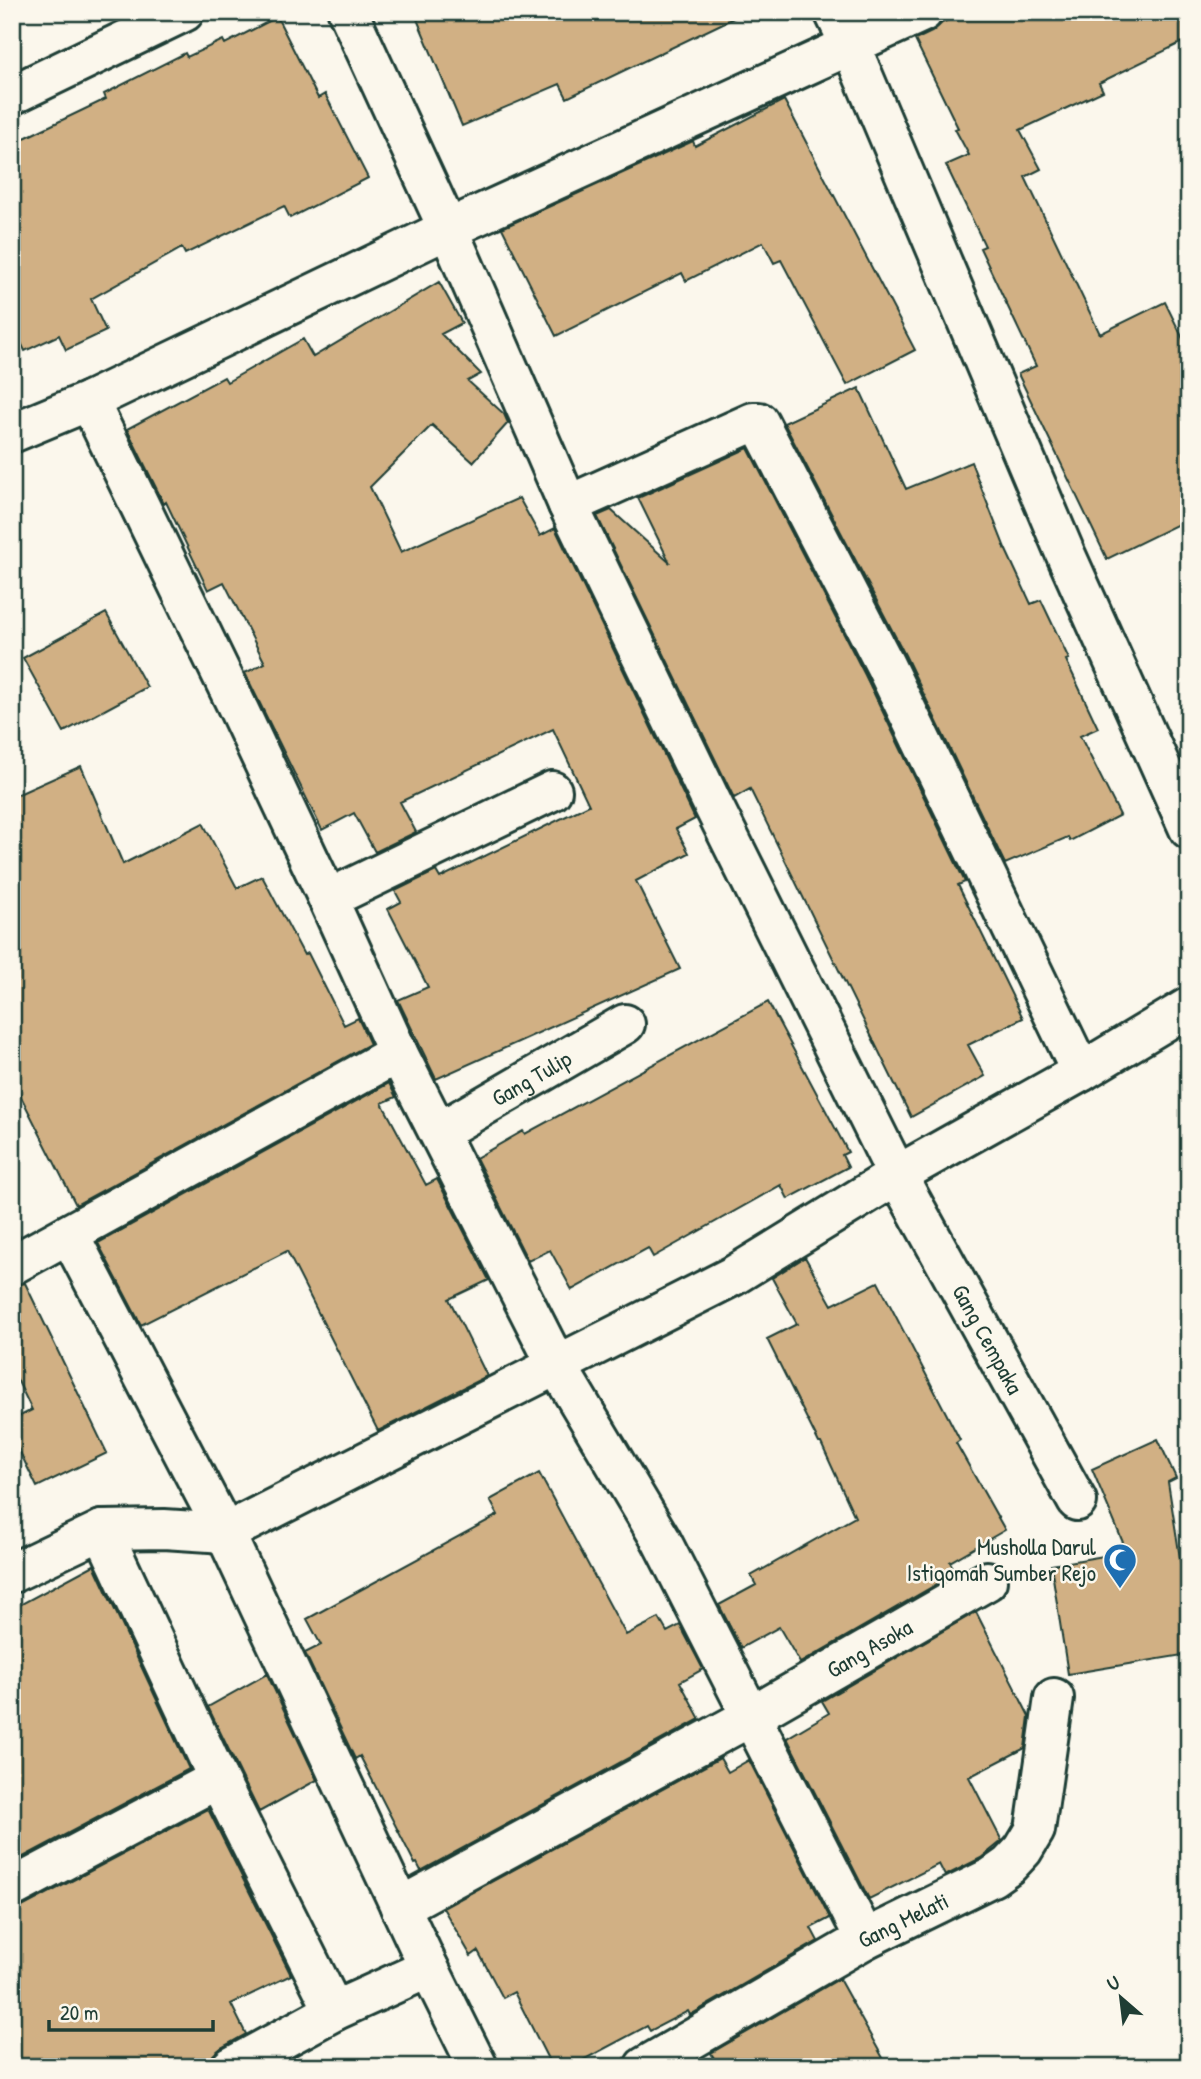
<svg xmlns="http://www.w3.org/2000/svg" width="1201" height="2079" viewBox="0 0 1201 2079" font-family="'Patrick Hand',sans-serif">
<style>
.building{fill:#d1b084;stroke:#1f3d34;stroke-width:2}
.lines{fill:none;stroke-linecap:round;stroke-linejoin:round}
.minor-casing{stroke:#1f3d34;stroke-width:44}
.minor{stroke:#fbf7ec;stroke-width:38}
.labels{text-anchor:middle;stroke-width:5;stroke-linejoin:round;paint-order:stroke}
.street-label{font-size:23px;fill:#1f3d34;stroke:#fbf7ec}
.poi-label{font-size:23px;fill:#1f3d34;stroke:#fbf7ec;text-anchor:end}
</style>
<rect width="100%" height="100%" fill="#fbf7ec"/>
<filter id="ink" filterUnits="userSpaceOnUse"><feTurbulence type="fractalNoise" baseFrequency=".0143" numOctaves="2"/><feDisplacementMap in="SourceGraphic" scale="14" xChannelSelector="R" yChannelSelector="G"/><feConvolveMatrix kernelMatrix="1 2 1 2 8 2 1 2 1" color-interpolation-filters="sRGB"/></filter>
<g filter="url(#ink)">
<path class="building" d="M 414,12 L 746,12 L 567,98 L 560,84 L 462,126 Z
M 963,12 L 1189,12 L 1189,39 L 1099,83 L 1103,91 L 1020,130 L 1041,169 L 1025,177 L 1100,334 L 1165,302 L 1189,351 L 1189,519 L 1107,559 L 1018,374 L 1036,366 L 980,248 L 985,246 L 946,165 L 969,155 L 955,129 L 958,128 L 915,40 L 932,32 L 942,23 Z
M 277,17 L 318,98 L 325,94 L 368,178 L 290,218 L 284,206 L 185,254 L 182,248 L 91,299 L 106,331 L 66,350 L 59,335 L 25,351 L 12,324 L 12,144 L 106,99 L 104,94 L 185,53 L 187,57 L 223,40 L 225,44 Z
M 784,100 L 915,350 L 847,385 L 781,260 L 774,263 L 763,242 L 686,281 L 682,273 L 556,336 L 502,228 L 693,141 L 695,146 Z
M 439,282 L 462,323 L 441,334 L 481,374 L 468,381 L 504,414 L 508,423 L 473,462 L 432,425 L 370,487 L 401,552 L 519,498 L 540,536 L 555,528 L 695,819 L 676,829 L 689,853 L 636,881 L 680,969 L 436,1079 L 398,1000 L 428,987 L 388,909 L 401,902 L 395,891 L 436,871 L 440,878 L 589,805 L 553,729 L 400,802 L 416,832 L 375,852 L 354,813 L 322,830 L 245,673 L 265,663 L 224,582 L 208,590 L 166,502 L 164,504 L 127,429 L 224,377 L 227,382 L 303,339 L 313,357 Z
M 859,388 L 906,489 L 971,462 L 1005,548 L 1031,604 L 1041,600 L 1069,659 L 1066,660 L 1098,728 L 1080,736 L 1120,815 L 1070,841 L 1068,837 L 1005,864 L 905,655 L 784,423 Z
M 748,448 L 865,675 L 965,882 L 958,885 L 1023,1018 L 968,1045 L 985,1076 L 911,1117 L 750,789 L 734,798 L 597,516 L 611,510 L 670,563 L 638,498 Z
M 106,613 L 147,687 L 64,732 L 23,658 Z
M 81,766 L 123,864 L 203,823 L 237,888 L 262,876 L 304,955 L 308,953 L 344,1025 L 358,1018 L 370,1044 L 76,1205 L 12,1079 L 12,797 Z
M 768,1002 L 848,1152 L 842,1155 L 848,1167 L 788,1199 L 781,1185 L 653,1257 L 648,1248 L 572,1290 L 550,1250 L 528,1261 L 476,1158 L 523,1131 L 525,1134 Z
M 389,1083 L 396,1097 L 382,1103 L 426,1185 L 437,1179 L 489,1280 L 449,1299 L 487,1376 L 378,1431 L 287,1251 L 141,1325 L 98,1243 Z
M 805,1257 L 832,1305 L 878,1282 L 960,1440 L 956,1443 L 1005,1530 L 950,1562 L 956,1573 L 800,1663 L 779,1627 L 741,1648 L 719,1605 L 756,1585 L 751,1576 L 855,1517 L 821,1443 L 819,1443 L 767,1339 L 797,1324 L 772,1278 Z
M 25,1283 L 107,1453 L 37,1487 L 12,1436 L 12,1420 L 32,1410 L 12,1369 L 12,1287 Z
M 1158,1439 L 1176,1478 L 1168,1482 L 1189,1615 L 1189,1654 L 1068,1674 L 1051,1565 L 1127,1552 L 1092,1469 Z
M 539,1473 L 626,1635 L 659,1618 L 667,1632 L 680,1625 L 703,1669 L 680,1682 L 700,1719 L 421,1871 L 417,1863 L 415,1864 L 360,1756 L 355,1759 L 305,1653 L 321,1645 L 307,1619 L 498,1515 L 490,1500 Z
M 94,1565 L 189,1769 L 12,1863 L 12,1609 Z
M 976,1612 L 1029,1716 L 1025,1748 L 969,1777 L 1002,1841 L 981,1858 L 945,1876 L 939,1864 L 869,1899 L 787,1738 L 829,1713 L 822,1701 Z
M 267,1674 L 317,1780 L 259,1812 L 208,1707 Z
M 720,1758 L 728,1772 L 749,1760 L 830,1918 L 811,1928 L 818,1941 L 690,2015 L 688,2011 L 650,2031 L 647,2026 L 570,2067 L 552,2067 L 514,1992 L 503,1998 L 478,1951 L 471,1956 L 443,1908 Z
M 208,1809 L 291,1975 L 231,2004 L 246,2034 L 221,2048 L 213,2055 L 211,2061 L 198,2067 L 12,2067 L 12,1910 L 22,1907 Z
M 839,1979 L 888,2067 L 719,2067 L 711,2053 Z"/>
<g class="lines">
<g class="minor-casing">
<g id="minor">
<path id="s1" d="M 348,12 L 448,229 L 568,505 L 715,809 L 897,1175 L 1077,1501"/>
<path d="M 834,12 L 851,47 L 1065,553 L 1189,829"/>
<path d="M 12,95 L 184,12"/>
<path d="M 89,401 L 235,702 L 328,899 L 398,1053 L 556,1364 L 661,1540 L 865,1939"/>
<path d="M 12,433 L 89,401 L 448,229 L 923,12"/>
<path d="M 568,505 L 753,422 L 759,422 L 885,665 L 1081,1072"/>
<path d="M 328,899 L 552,791"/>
<path id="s2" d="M 439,1132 L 625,1024"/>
<path d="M 69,1234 L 225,1533"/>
<path d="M 12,1265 L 398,1053"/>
<path d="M 102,1530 L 218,1779 L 334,2011"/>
<path d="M 12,1573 L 102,1530 L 164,1529 L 225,1533"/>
<path d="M 12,1888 L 218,1779"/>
<path id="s3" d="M 400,1907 L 750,1717 L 987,1581"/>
<path d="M 231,2067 L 334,2011 L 429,1968"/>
<path d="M 478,2067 L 429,1968 L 225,1533 L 733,1276 L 897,1175 L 1081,1072 L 1189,1007"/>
<path id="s4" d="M 644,2067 L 865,1939 L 992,1877 L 1009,1865 L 1023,1850 L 1035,1830 L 1054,1698"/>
</g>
</g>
<use href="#minor" class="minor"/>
</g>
</g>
<defs>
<g id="mosque-pin" transform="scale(1.75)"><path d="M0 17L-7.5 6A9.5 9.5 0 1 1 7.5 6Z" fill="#1f6fb2" stroke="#fbf7ec"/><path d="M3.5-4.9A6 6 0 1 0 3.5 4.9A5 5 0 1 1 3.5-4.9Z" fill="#fff"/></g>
</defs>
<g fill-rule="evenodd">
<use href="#mosque-pin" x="1120" y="1560"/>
</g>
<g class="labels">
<g class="street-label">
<text dy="8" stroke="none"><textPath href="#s2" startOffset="107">Gang Tulip</textPath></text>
<text dy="8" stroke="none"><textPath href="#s1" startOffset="1474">Gang Cempaka</textPath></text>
<text dy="8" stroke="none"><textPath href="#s3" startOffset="536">Gang Asoka</textPath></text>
<text dy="8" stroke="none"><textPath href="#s4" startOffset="298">Gang Melati</textPath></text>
</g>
<g class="poi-label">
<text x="1096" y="1555">Musholla Darul<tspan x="1096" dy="26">Istiqomah Sumber Rejo</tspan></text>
</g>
</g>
<rect width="1201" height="2079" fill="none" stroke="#fbf7ec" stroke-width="42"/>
<rect x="21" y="21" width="1159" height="2037" fill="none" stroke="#1f3d34" stroke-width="2.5" filter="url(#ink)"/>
<g transform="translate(1121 1998) rotate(332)" stroke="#fbf7ec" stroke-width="5" paint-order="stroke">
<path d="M0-5L12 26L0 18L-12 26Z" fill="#1f3d34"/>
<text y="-10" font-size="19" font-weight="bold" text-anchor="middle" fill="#1f3d34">U</text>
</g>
<path d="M49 2020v10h164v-10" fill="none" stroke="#1f3d34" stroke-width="3.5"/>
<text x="60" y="2020" font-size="21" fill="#1f3d34" stroke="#fbf7ec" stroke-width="5" paint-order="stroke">20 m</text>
</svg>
